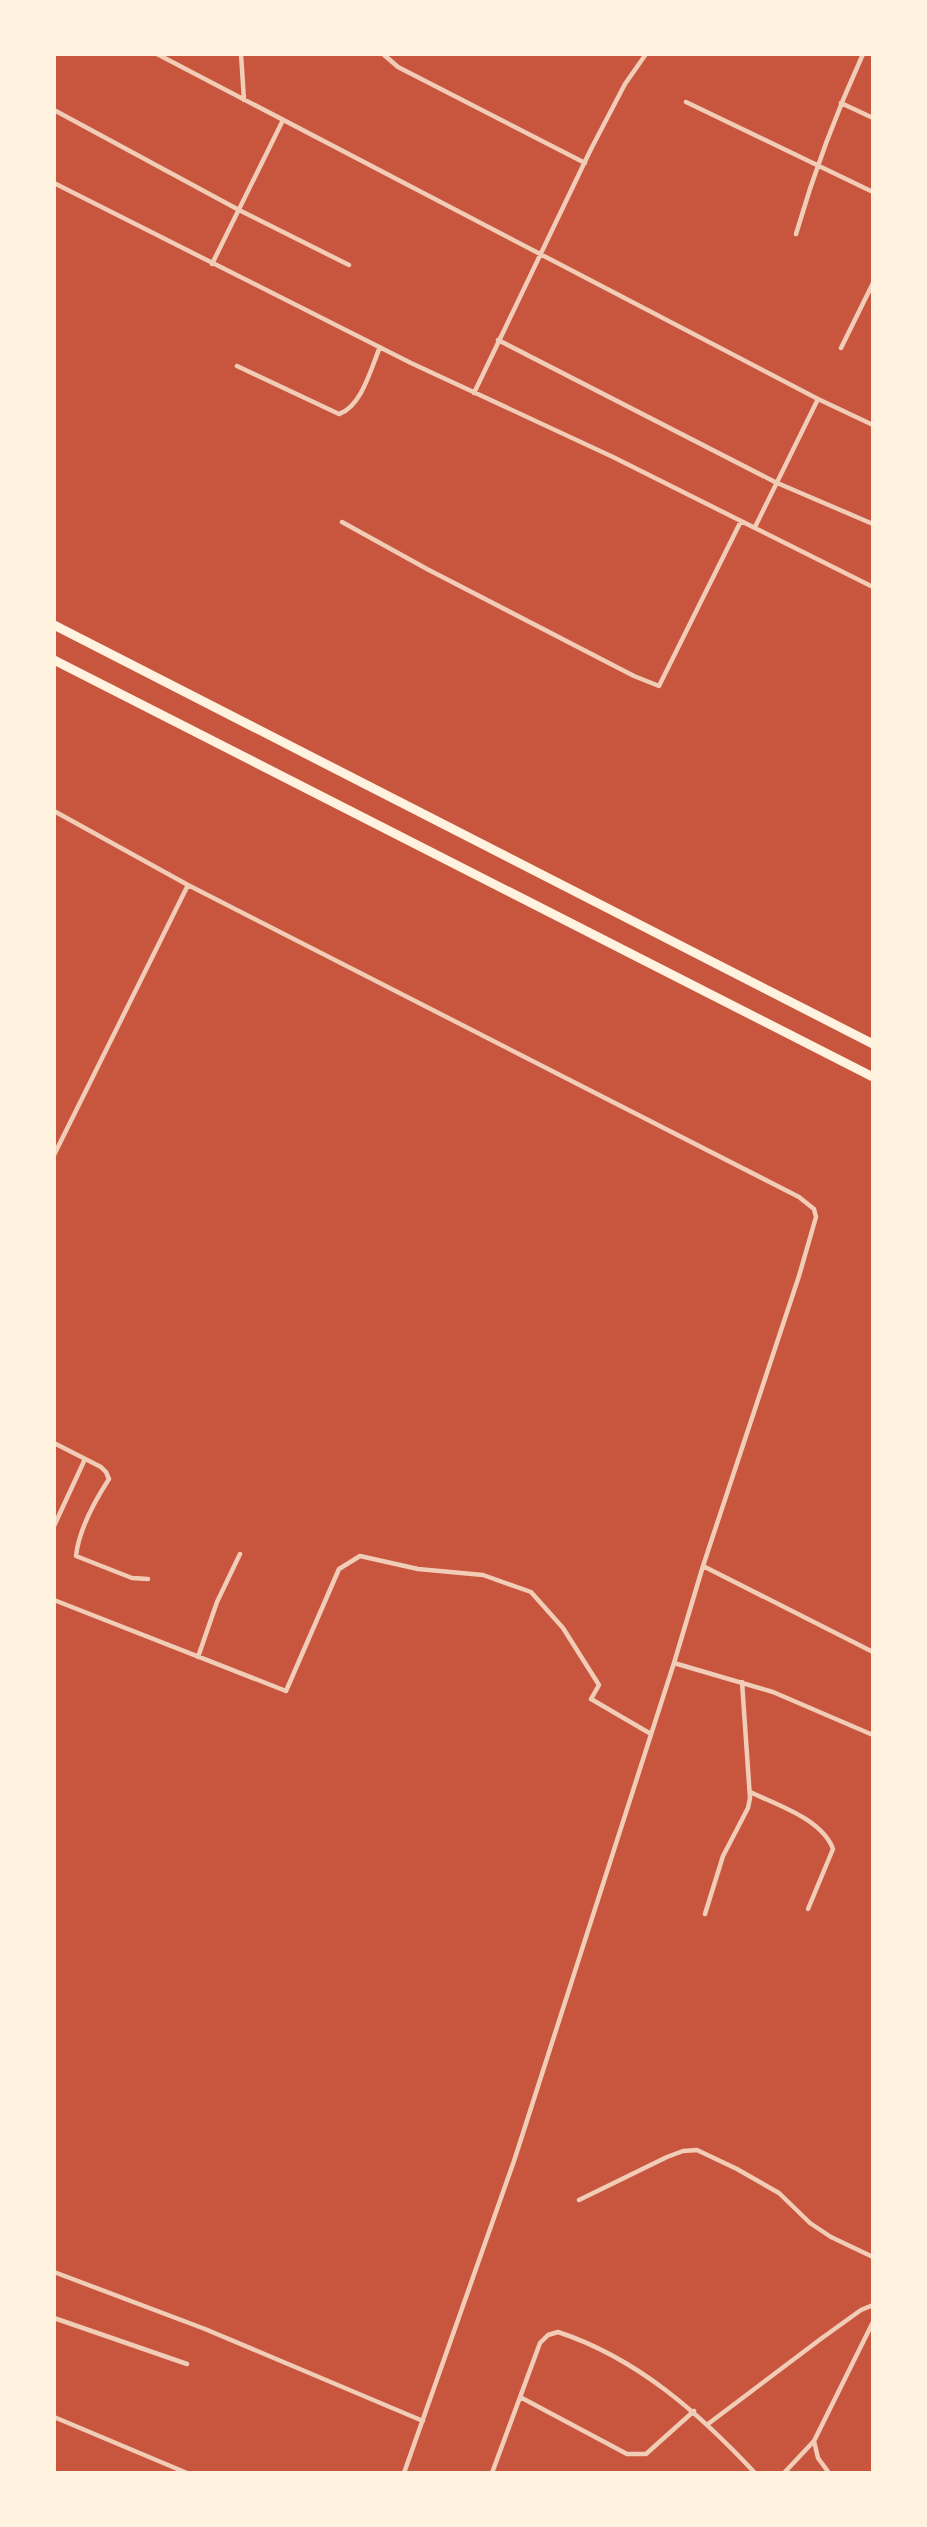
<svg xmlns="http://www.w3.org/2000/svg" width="927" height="2527" viewBox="0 0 927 2527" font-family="'Open Sans',sans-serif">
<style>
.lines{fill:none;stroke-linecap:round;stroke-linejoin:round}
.minor{stroke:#f1ccb7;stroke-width:4.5}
.motorway{stroke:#fff3e0;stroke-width:9}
</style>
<rect width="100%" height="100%" fill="#c8553d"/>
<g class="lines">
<path class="minor" d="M 157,54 L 818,399 L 873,425
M 241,54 L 244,100
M 383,54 L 398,67 L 585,163
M 686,102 L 873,192
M 841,103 L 873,118
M 54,110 L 239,210 L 349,265
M 54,183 L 411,363 L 613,457 L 873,587
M 796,234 C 814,172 836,113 863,54
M 212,264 L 283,120
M 498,340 L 775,482 L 873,524
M 841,348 L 873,283
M 237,366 L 339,414 C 362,406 371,368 380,347
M 474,393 L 591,149 L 625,84 L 646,54
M 342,522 L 427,569 L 634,676 L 659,686 L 741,521
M 755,527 L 818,399
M 54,811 L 188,885 L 799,1197 L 814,1209 L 816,1217 L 799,1276 L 703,1566 L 674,1663 L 514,2161 L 404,2473
M 54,1155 L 188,885
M 54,1443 L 101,1467 L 106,1472 L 109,1479 C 94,1502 79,1529 76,1556 L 132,1578 L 148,1579
M 54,1526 L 85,1459
M 703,1566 L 873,1652
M 54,1600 L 286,1691 L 339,1569 L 360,1556 L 418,1569 L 483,1575 L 531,1592 L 563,1628 L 599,1685 L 591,1699 L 651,1734
M 198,1657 L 217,1602 L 240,1554
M 674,1663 L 773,1692 L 873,1735
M 750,1792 C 777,1805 822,1819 833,1849 L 808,1909
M 705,1914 L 723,1856 L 748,1808 L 750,1798 L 742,1682
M 579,2200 L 667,2157 L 683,2151 L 697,2150 L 737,2169 L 779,2193 L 810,2223 L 831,2237 L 873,2257
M 54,2272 L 205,2329 L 423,2421
M 54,2318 L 187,2364
M 520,2397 L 627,2454 L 646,2454 L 694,2411
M 54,2417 L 187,2473
M 708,2424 L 822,2338 L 861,2310 L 873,2305
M 814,2441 L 818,2458 L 829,2473
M 492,2473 L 540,2343 L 548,2335 L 558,2332 C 637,2358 699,2413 755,2473
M 784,2473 L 814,2441 L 873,2322"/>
<path class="motorway" d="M 54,625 L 873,1044
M 54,660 L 873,1077"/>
</g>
<rect width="927" height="2527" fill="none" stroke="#fff3e0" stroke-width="112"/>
</svg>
